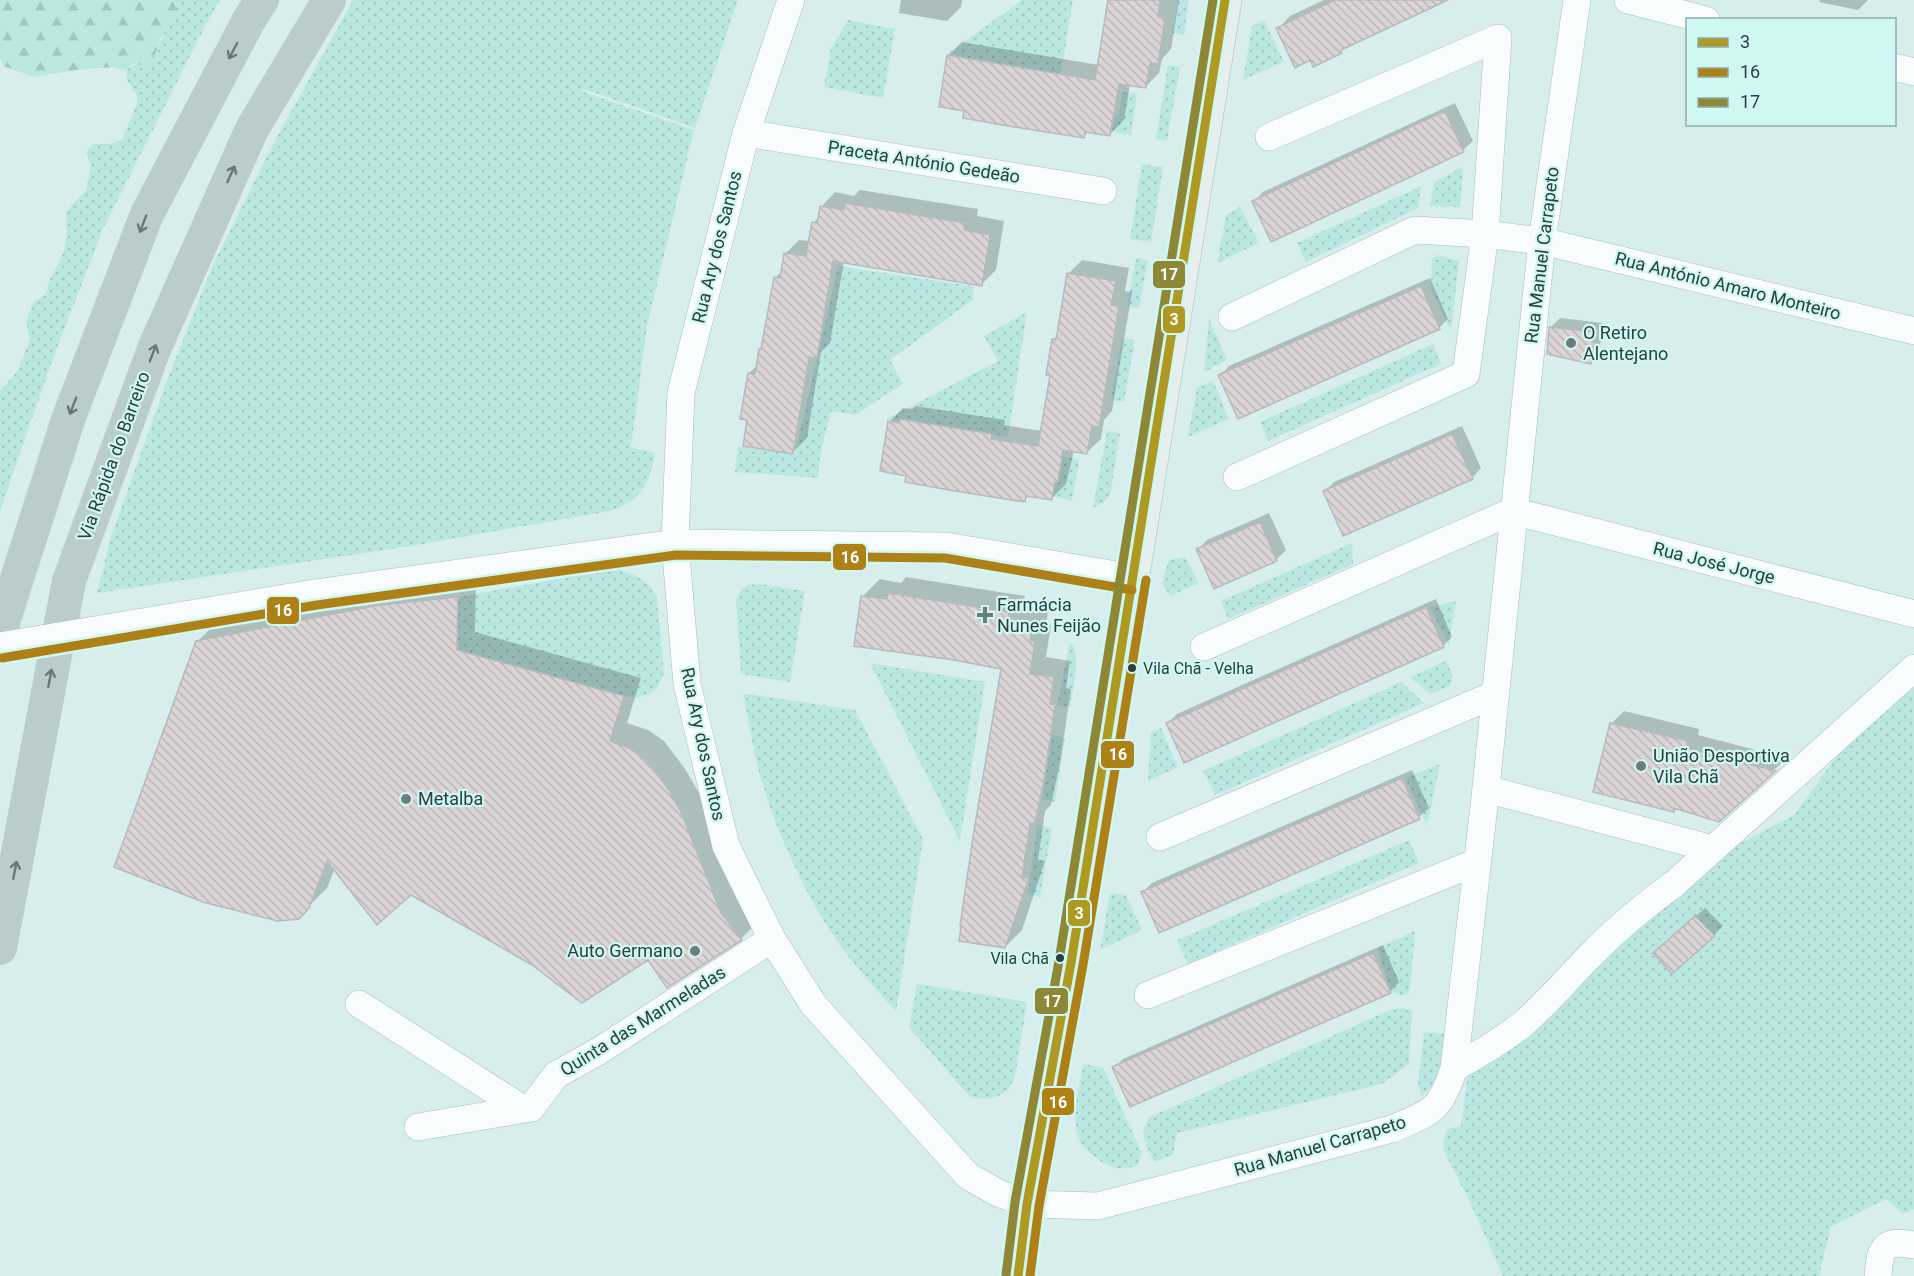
<svg xmlns="http://www.w3.org/2000/svg" width="1914" height="1276" viewBox="0 0 1914 1276" font-family="Roboto,sans-serif">
<style>
.green{fill:url(#green-dots)}
.forest{fill:url(#forest-firs)}
.shadow{fill:#0003}
.building{fill:url(#building-back-hatch);stroke:#b7baba;stroke-width:1.5}
.lines{fill:none;stroke-linecap:round;stroke-linejoin:round}
.street-casing{stroke:#abbcbb;stroke-width:28}
.secondary-casing{stroke:#abbcbb;stroke-width:34}
.highway-casing{stroke:#bfcbca;stroke-width:34}
.street{stroke:#f9fcfc;stroke-width:27}
.secondary{stroke:#e6eeee;stroke-width:33}
.highway{stroke:#bacdcc;stroke-width:33}
.street-bridge-casing{stroke:#abbcbb;stroke-width:28;stroke-linecap:butt}
.street-bridge{stroke:#f9fcfc;stroke-width:27}
.bus-1-casing{stroke:#cff7f3;stroke-width:14}
.bus-2-casing{stroke:#cff7f3;stroke-width:14}
.bus-3-casing{stroke:#cff7f3;stroke-width:14}
.bus-1{stroke:#ae9a22;stroke-width:9}
.bus-2{stroke:#ad8116;stroke-width:9}
.bus-3{stroke:#8e8735;stroke-width:9}
.oneway{stroke:#677877}
.poi-dot{fill:#6a7c7b;stroke:#cff7f3;stroke-width:2}
.bus-dot{fill:#2f3f3e;stroke:#cff7f3;stroke-width:2}
.labels{text-anchor:middle;stroke-width:4.5;stroke-linejoin:round;paint-order:stroke}
.bus-label{font-size:16px;fill:#2f3f3e;stroke:#cff7f3;text-anchor:start}
.street-label{font-size:18px;fill:#2f3f3e;stroke:#cff7f3}
.poi-label{font-size:18px;fill:#2f3f3e;stroke:#cff7f3;text-anchor:start}
.line-badge{stroke:#cff7f3;stroke-width:2}
.badge-label{font-size:16px;text-anchor:middle;font-weight:bold;fill:#fff}
</style>
<defs>
<pattern id="green-dots" width="8" height="8" patternUnits="userSpaceOnUse" patternTransform="scale(1.5)"><rect width="8" height="8" fill="#bbe7e2"/><path d="M2 2h.1M6 6h.1" fill="none" stroke="#a1c7c3" stroke-width="1.8" stroke-linecap="round"/></pattern>
<pattern id="forest-firs" width="22" height="20" patternUnits="userSpaceOnUse" patternTransform="scale(1.5)"><rect width="22" height="20" fill="#bbe7e2"/><path d="M5 1l3.5 6h-7zM16 11l3.5 6h-7z" fill="#a1c7c3"/></pattern>
<pattern id="building-back-hatch" width="6" height="6" patternUnits="userSpaceOnUse" patternTransform="scale(1.5)"><rect width="6" height="6" fill="#dad4d6"/><path d="M-1 5l2 2M0 0l6 6M5-1l2 2" fill="none" stroke="#bbb7b9"/></pattern>
</defs>
<rect width="100%" height="100%" fill="#d8eeec"/>
<path class="green" d="M 174,0 L 220,0 L 202,32 L 104,227 L 52,361 L 0,511 L 0,391 L 17,372 L 30,339 L 26,322 L 33,303 L 46,294 L 50,279 L 63,254 L 67,234 L 66,213 L 77,199 L 86,191 L 91,166 L 86,153 L 92,144 L 109,144 L 122,140 L 137,103 L 137,96 L 127,80 L 126,70 L 156,52 C 161,35 178,18 174,0 Z
M 353,0 L 738,0 L 695,128 L 584,89 L 581,91 L 694,130 L 647,326 L 631,447 L 655,453 C 649,484 642,501 610,511 L 405,547 L 97,593 L 111,537 L 166,383 L 212,267 L 272,146 Z
M 1022,0 L 1073,0 L 1061,74 L 947,54 Z
M 1178,0 L 1189,0 L 1184,35 L 1172,33 Z
M 848,20 L 895,29 L 883,98 L 824,87 L 831,49 Z
M 1264,20 L 1284,62 L 1243,80 L 1252,26 Z
M 1168,65 L 1180,67 L 1167,141 L 1156,139 Z
M 1122,92 L 1137,94 L 1131,135 L 1112,132 L 1114,117 L 1119,115 Z
M 1142,164 L 1163,167 L 1151,242 L 1130,239 Z
M 1463,167 L 1460,207 L 1430,206 L 1434,182 Z
M 1421,186 L 1418,208 L 1306,262 L 1297,243 Z
M 1240,207 L 1259,243 L 1217,263 L 1226,215 Z
M 1437,255 L 1459,261 L 1451,331 L 1431,289 L 1432,258 Z
M 1136,258 L 1148,260 L 1139,308 L 1127,306 Z
M 838,266 L 973,286 L 974,299 L 890,360 L 903,384 L 855,415 L 831,411 L 820,456 L 818,478 L 735,472 L 738,446 L 795,454 Z
M 1027,312 L 1008,437 L 886,419 L 998,361 L 984,336 Z
M 1209,319 L 1227,360 L 1204,372 Z
M 1122,338 L 1135,340 L 1124,402 L 1111,400 Z
M 1433,344 L 1441,364 L 1268,441 L 1260,422 Z
M 1213,381 L 1229,419 L 1188,437 L 1197,387 Z
M 1107,431 L 1120,433 L 1110,495 L 1103,503 L 1093,508 Z
M 1062,456 L 1079,460 L 1072,501 L 1053,496 L 1055,482 L 1058,482 Z
M 1352,543 L 1353,564 L 1228,619 L 1221,601 Z
M 1185,557 L 1199,583 L 1170,596 L 1162,583 L 1169,560 Z
M 614,569 C 633,573 649,579 657,598 L 664,673 L 657,688 L 649,694 L 637,698 L 624,696 L 457,650 L 458,597 Z
M 760,584 L 805,591 L 790,682 L 741,674 L 736,600 L 742,589 L 748,585 Z
M 1456,601 L 1449,644 L 1449,645 L 1430,607 Z
M 1070,642 C 1083,654 1072,691 1070,707 L 1057,705 Z
M 1446,661 L 1453,676 L 1450,686 L 1430,694 L 1410,677 Z
M 870,663 L 985,682 L 960,841 Z
M 1401,682 L 1424,703 L 1215,795 L 1203,771 Z
M 1914,682 L 1914,1209 L 1903,1214 L 1886,1199 L 1831,1227 L 1819,1276 L 1503,1276 L 1473,1209 L 1443,1149 L 1446,1129 L 1461,1126 L 1468,1071 L 1641,918 L 1733,847 L 1794,815 L 1842,749 Z
M 743,693 L 855,710 L 923,839 L 896,1012 C 877,989 855,967 838,942 C 803,892 774,827 758,768 C 752,744 748,718 743,693 Z
M 1161,728 L 1178,767 L 1148,781 L 1151,732 Z
M 1052,735 L 1065,738 L 1055,802 L 1042,799 Z
M 1440,764 L 1427,825 L 1405,778 Z
M 1037,825 L 1052,828 L 1040,897 L 1028,894 Z
M 1409,840 L 1419,863 L 1188,964 L 1177,940 Z
M 1110,893 L 1126,895 L 1142,930 L 1100,950 Z
M 1415,931 L 1410,990 L 1406,995 L 1401,995 L 1391,992 L 1377,948 Z
M 917,984 L 1027,1002 C 1024,1021 1021,1039 1018,1058 C 1017,1065 1016,1074 1013,1081 C 1005,1099 985,1102 969,1096 L 909,1027 Z
M 1403,1008 L 1412,1011 L 1409,1064 L 1382,1084 L 1177,1133 L 1173,1155 L 1154,1162 C 1146,1144 1137,1134 1150,1117 L 1392,1009 Z
M 1424,1032 L 1447,1034 C 1443,1064 1443,1074 1422,1097 L 1418,1084 Z
M 1083,1064 L 1103,1067 L 1142,1153 L 1138,1165 C 1123,1170 1116,1170 1102,1162 C 1095,1157 1086,1151 1081,1143 C 1069,1123 1080,1086 1083,1064 Z"/>
<path class="forest" d="M 0,0 L 174,0 L 176,8 L 167,30 L 160,39 L 156,52 L 148,65 L 133,64 L 126,70 L 113,67 L 77,70 L 34,77 L 3,66 L 0,58 Z"/>
<path class="shadow" d="M 901,0 L 962,0 L 961,7 L 947,21 L 899,13 Z
M 1109,0 L 1179,0 L 1171,49 L 1162,59 L 1159,73 L 1145,87 L 1130,84 L 1124,120 L 1110,134 L 1089,131 L 1083,137 L 966,110 L 948,56 L 962,42 L 1099,65 Z
M 1324,0 L 1433,0 L 1346,46 L 1341,51 L 1278,29 L 1290,16 Z
M 1820,0 L 1868,0 L 1858,10 L 1819,2 Z
M 1455,103 L 1473,141 L 1463,150 L 1272,240 L 1254,202 L 1263,192 Z
M 860,190 L 978,209 L 977,216 L 1004,221 L 996,270 L 982,284 L 844,261 L 830,343 L 821,352 L 807,438 L 793,452 L 749,419 L 749,373 L 758,365 L 760,349 L 763,347 L 775,278 L 782,271 L 785,254 L 799,240 L 810,241 L 813,223 L 819,217 L 821,207 L 835,192 L 854,196 Z
M 1082,260 L 1129,268 L 1125,291 L 1132,292 L 1112,411 L 1104,420 L 1101,439 L 1086,453 L 1074,451 L 1066,484 L 1052,498 L 1030,495 L 1025,500 L 889,422 L 903,408 L 912,409 L 916,406 L 1005,420 L 1004,425 L 1042,431 L 1052,375 L 1053,340 L 1058,335 L 1068,274 Z
M 1430,278 L 1448,319 L 1439,328 L 1220,376 L 1229,366 Z
M 1560,318 L 1603,323 L 1599,353 L 1590,362 L 1548,353 L 1551,327 Z
M 1462,426 L 1481,468 L 1472,478 L 1325,491 L 1334,482 Z
M 1269,513 L 1286,550 L 1276,560 L 1198,550 L 1207,540 Z
M 906,577 L 1025,596 L 1024,602 L 1049,606 L 1046,625 L 1051,625 L 1046,657 L 1070,661 L 1066,688 L 1071,689 L 1060,763 L 1051,805 L 1045,811 L 1038,860 L 1045,861 L 1022,930 L 1005,947 L 1003,668 L 954,659 L 856,645 L 863,596 L 880,579 L 901,583 Z
M 476,579 L 475,632 L 641,678 L 627,723 L 648,730 L 664,741 L 685,769 L 699,793 L 739,895 L 759,920 L 741,939 L 533,964 L 411,893 L 335,868 L 327,888 L 298,917 L 197,642 L 216,623 Z
M 1436,599 L 1452,637 L 1443,646 L 1168,723 L 1177,714 Z
M 1624,711 L 1699,729 L 1698,735 L 1787,758 L 1719,820 L 1676,807 L 1673,810 L 1611,724 Z
M 1412,770 L 1429,808 L 1419,817 L 1160,931 L 1143,892 L 1152,883 Z
M 1705,908 L 1723,926 L 1714,935 L 1664,944 Z
M 1383,945 L 1399,982 L 1390,992 L 1114,1068 L 1123,1059 Z"/>
<path class="building" d="M 1108,0 L 1160,0 L 1158,17 L 1165,18 L 1158,64 L 1150,63 L 1146,88 L 1119,84 L 1110,136 L 1085,132 L 1084,138 L 1008,126 L 963,118 L 964,111 L 939,107 L 947,55 L 1095,80 Z
M 1335,0 L 1448,0 L 1341,50 L 1342,53 L 1313,67 L 1310,60 L 1295,68 L 1276,28 Z
M 1445,111 L 1464,152 L 1271,242 L 1252,201 Z
M 845,203 L 965,223 L 964,230 L 990,235 L 982,286 L 833,261 L 817,358 L 809,357 L 793,454 L 743,446 L 747,420 L 740,419 L 748,373 L 755,374 L 759,349 L 761,349 L 774,277 L 780,278 L 784,253 L 806,256 L 812,222 L 817,223 L 820,206 L 844,210 Z
M 1067,273 L 1116,281 L 1111,305 L 1119,306 L 1099,427 L 1092,426 L 1087,454 L 1063,450 L 1058,482 L 1055,482 L 1052,500 L 1026,496 L 1025,502 L 949,490 L 905,482 L 906,476 L 880,471 L 888,421 L 899,423 L 900,419 L 992,434 L 991,439 L 1038,446 L 1050,376 L 1046,375 L 1052,339 L 1056,340 Z
M 1421,286 L 1440,329 L 1238,419 L 1218,375 Z
M 1549,327 L 1595,332 L 1591,364 L 1547,354 Z
M 1452,434 L 1473,479 L 1343,536 L 1323,491 Z
M 1260,522 L 1277,561 L 1214,589 L 1196,549 Z
M 888,593 L 1009,612 L 1008,618 L 1033,622 L 1030,641 L 1035,642 L 1030,674 L 1054,677 L 1050,704 L 1055,705 L 1044,781 L 1035,823 L 1030,824 L 1022,877 L 1029,878 L 1005,948 L 959,941 L 961,927 L 960,926 L 973,837 L 1001,669 L 954,660 L 854,646 L 861,596 L 887,599 Z
M 458,597 L 457,650 L 624,696 L 610,741 L 629,748 L 646,760 L 667,787 L 681,812 L 721,913 L 742,940 L 667,988 L 648,960 L 582,1003 L 532,965 L 411,895 L 377,925 L 327,861 L 309,908 L 299,919 L 278,921 L 203,902 L 114,867 L 196,641 L 379,605 Z
M 1426,607 L 1444,647 L 1184,763 L 1166,723 Z
M 1610,723 L 1688,741 L 1686,748 L 1776,771 L 1719,822 L 1674,808 L 1674,812 L 1593,792 Z
M 1402,778 L 1420,819 L 1159,933 L 1141,892 Z
M 1695,916 L 1715,936 L 1672,974 L 1653,953 Z
M 1373,953 L 1391,993 L 1130,1107 L 1112,1067 Z"/>
<g class="lines">
<g class="street-casing">
<path id="street" d="M 791,0 L 746,133 L 681,393 L 675,543 L 687,684 L 726,846 L 772,939 L 813,1004 L 968,1176 L 998,1193 L 1027,1204 L 1098,1206 L 1392,1129 C 1431,1112 1440,1112 1454,1068 L 1485,797 L 1542,241 L 1577,0
M 1628,0 L 1706,20
M 1894,67 L 1914,72
M 746,133 L 1103,191
M 1232,317 L 1415,230 L 1485,234 L 1542,241 L 1914,331
M 1237,477 L 1466,374 L 1485,234 L 1498,38 L 1269,137
M 315,593 L 675,543 L 946,546 L 1134,578
M 1204,647 L 1513,511 L 1914,614
M 1486,789 L 1713,849
M 1160,837 L 1496,694
M 1148,995 L 1477,862
M 359,1004 L 523,1109
M 1454,1068 C 1478,1055 1501,1041 1523,1024 C 1547,1003 1568,978 1590,956 C 1616,929 1644,906 1674,884 L 1914,668
M 418,1127 L 531,1108 L 556,1075 L 599,1051 L 772,939
M 1878,1276 C 1880,1247 1884,1239 1914,1245"/>
</g>
<g class="secondary-casing">
<path id="secondary" d="M 1018,1276 L 1027,1204 L 1071,963 L 1225,0"/>
</g>
<g class="highway-casing">
<path id="highway" d="M 0,640 L 4,619 L 69,417 L 147,214 L 249,20 L 262,0
M 0,948 L 69,581 L 154,349 L 252,129 L 329,0"/>
</g>
<use href="#street" class="street"/>
<use href="#secondary" class="secondary"/>
<use href="#highway" class="highway"/>
<g class="street-bridge-casing">
<path id="street-bridge" d="M 0,646 L 315,593"/>
</g>
<use href="#street-bridge" class="street-bridge"/>
<g class="bus-1-casing">
<path id="bus-1" d="M 1018,1276 L 1027,1204 L 1071,963 L 1225,0"/>
</g>
<g class="bus-2-casing">
<path id="bus-2" d="M 2,658 L 317,605 L 676,555 L 945,558 L 1132,590
M 1030,1276 L 1039,1206 L 1083,965 L 1146,580"/>
</g>
<g class="bus-3-casing">
<path id="bus-3" d="M 1006,1275 L 1015,1202 L 1059,961 L 1213,0"/>
</g>
<use href="#bus-1" class="bus-1"/>
<use href="#bus-2" class="bus-2"/>
<use href="#bus-3" class="bus-3"/>
</g>
<defs><path id="oneway-shaft" d="M-6 0H5M1.5-3L5.5 0L1.5 3" fill="none" stroke-width="1.6" stroke-linecap="round" stroke-linejoin="round" transform="scale(1.5)"/></defs>
<g class="oneway">
<use href="#oneway-shaft" transform="translate(233 51) rotate(118)"/>
<use href="#oneway-shaft" transform="translate(231 174) rotate(-66)"/>
<use href="#oneway-shaft" transform="translate(143 224) rotate(111)"/>
<use href="#oneway-shaft" transform="translate(153 353) rotate(-69)"/>
<use href="#oneway-shaft" transform="translate(73 406) rotate(111)"/>
<use href="#oneway-shaft" transform="translate(50 678) rotate(-79)"/>
<use href="#oneway-shaft" transform="translate(15 870) rotate(-79)"/>
</g>
<g class="poi-dot">
<circle cx="1571" cy="343" r="6"/>
<path d="M982 606h6v6h6v6h-6v6h-6v-6h-6v-6h6z"/>
<circle cx="1641" cy="766" r="6"/>
<circle cx="406" cy="799" r="6"/>
<circle cx="695" cy="951" r="6"/>
</g>
<g class="bus-dot">
<circle cx="1132" cy="668" r="5"/>
<circle cx="1060" cy="958" r="5"/>
</g>
<g class="labels">
<g class="bus-label">
<text x="1143" y="674">Vila Chã - Velha</text>
<text x="1049" y="964" text-anchor="end">Vila Chã</text>
</g>
<g class="street-label">
<text transform="translate(924 162) rotate(9)" y="6">Praceta António Gedeão</text>
<text transform="translate(717 247) rotate(-76)" y="6">Rua Ary dos Santos</text>
<text transform="translate(1542 255) rotate(-83)" y="6">Rua Manuel Carrapeto</text>
<text transform="translate(1728 286) rotate(14)" y="6">Rua António Amaro Monteiro</text>
<text transform="translate(114 456) rotate(-70)" y="6">Via Rápida do Barreiro</text>
<text transform="translate(1714 563) rotate(14)" y="6">Rua José Jorge</text>
<text transform="translate(703 744) rotate(78)" y="6">Rua Ary dos Santos</text>
<text transform="translate(643 1021) rotate(-32)" y="6">Quinta das Marmeladas</text>
<text transform="translate(1320 1146) rotate(-16)" y="6">Rua Manuel Carrapeto</text>
</g>
<g class="poi-label">
<text x="1583" y="339">O Retiro<tspan x="1583" dy="21">Alentejano</tspan></text>
<text x="997" y="611">Farmácia<tspan x="997" dy="21">Nunes Feijão</tspan></text>
<text x="1653" y="762">União Desportiva<tspan x="1653" dy="21">Vila Chã</tspan></text>
<text x="418" y="805">Metalba</text>
<text x="683" y="957" text-anchor="end">Auto Germano</text>
</g>
</g>
<g class="line-badge">
<rect x="1152" y="260" width="34" height="29" rx="6" fill="#8e8735"/>
<rect x="1162" y="305" width="24" height="29" rx="6" fill="#ae9a22"/>
<rect x="832" y="543" width="35" height="28" rx="6" fill="#ad8116"/>
<rect x="266" y="596" width="34" height="29" rx="6" fill="#ad8116"/>
<rect x="1100" y="740" width="35" height="29" rx="6" fill="#ad8116"/>
<rect x="1067" y="899" width="24" height="28" rx="6" fill="#ae9a22"/>
<rect x="1034" y="987" width="35" height="28" rx="6" fill="#8e8735"/>
<rect x="1041" y="1087" width="34" height="29" rx="6" fill="#ad8116"/>
</g>
<g class="badge-label">
<text x="1169" y="280">17</text>
<text x="1174" y="325">3</text>
<text x="850" y="563">16</text>
<text x="283" y="616">16</text>
<text x="1118" y="760">16</text>
<text x="1079" y="919">3</text>
<text x="1052" y="1007">17</text>
<text x="1058" y="1108">16</text>
</g>
<rect x="1686" y="18" width="210" height="108" fill="#cff7f3" stroke="#8fadab" stroke-width="1.5"/>
<rect x="1698" y="38" width="30" height="9" fill="#ae9a22" stroke="#8fadab" stroke-width="1.5"/>
<text x="1740" y="48" font-size="18" fill="#2f3f3e">3</text>
<rect x="1698" y="68" width="30" height="9" fill="#ad8116" stroke="#8fadab" stroke-width="1.5"/>
<text x="1740" y="78" font-size="18" fill="#2f3f3e">16</text>
<rect x="1698" y="98" width="30" height="9" fill="#8e8735" stroke="#8fadab" stroke-width="1.5"/>
<text x="1740" y="108" font-size="18" fill="#2f3f3e">17</text>
</svg>
